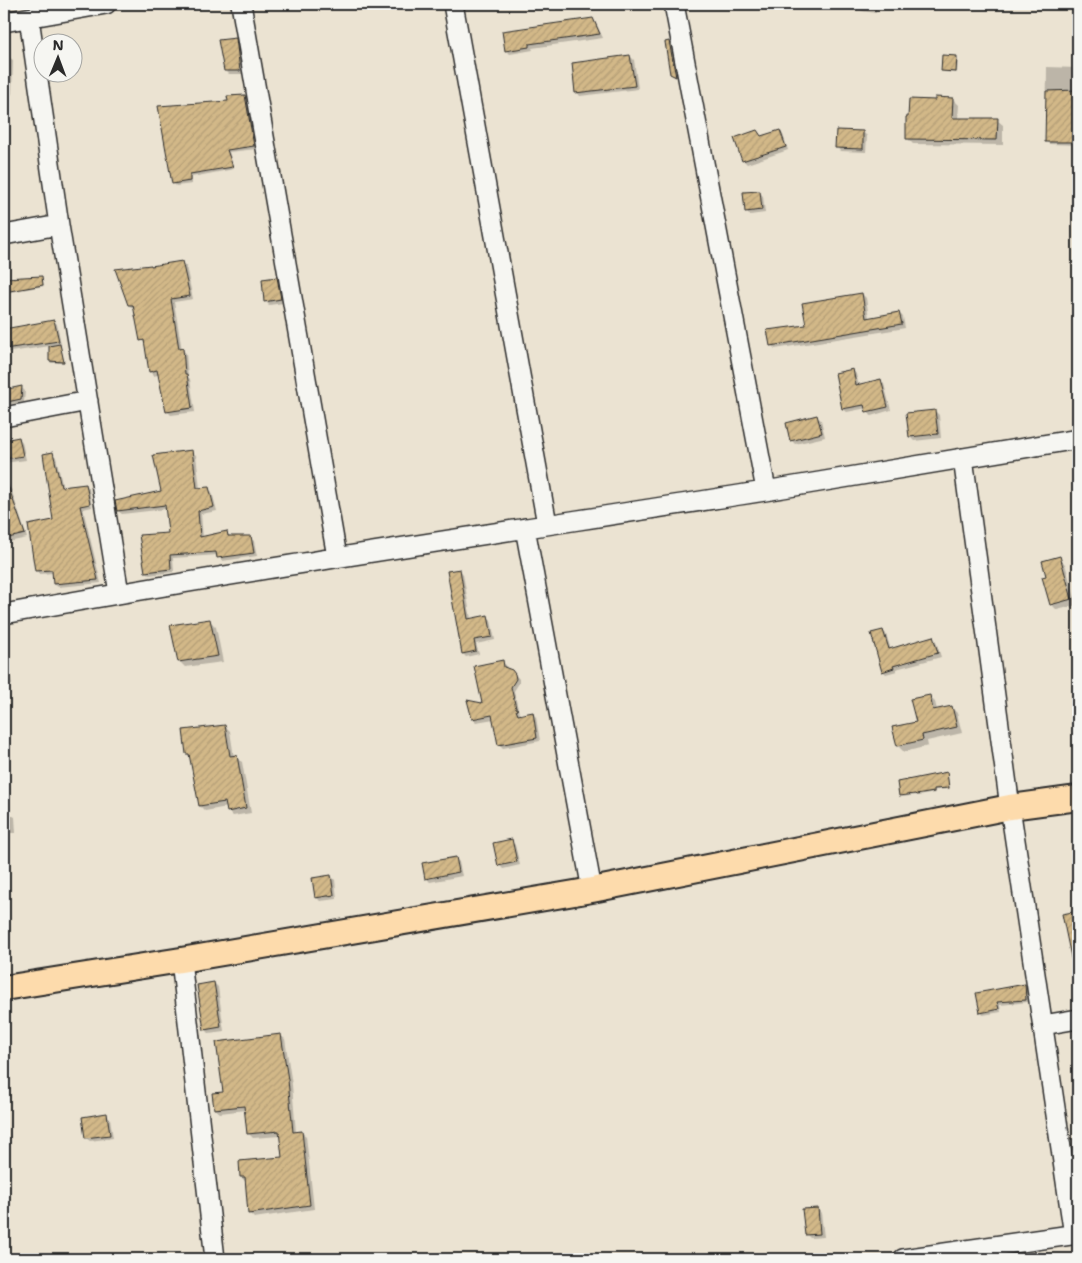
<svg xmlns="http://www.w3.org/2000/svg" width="1082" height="1263" viewBox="0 0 1082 1263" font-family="'Shantell Sans',sans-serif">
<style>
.shadow{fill:#0003}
.building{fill:url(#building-hatch);stroke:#2b2b2b}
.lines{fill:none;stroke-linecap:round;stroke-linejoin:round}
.minor-casing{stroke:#2b2b2b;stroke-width:22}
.major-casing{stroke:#2b2b2b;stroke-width:28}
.minor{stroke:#f6f6f2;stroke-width:19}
.major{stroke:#fddbac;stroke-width:24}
</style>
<defs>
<pattern id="building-hatch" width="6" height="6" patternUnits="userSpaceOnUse" patternTransform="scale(1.25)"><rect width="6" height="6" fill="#d2b888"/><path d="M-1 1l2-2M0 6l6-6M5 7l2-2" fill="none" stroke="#b49e76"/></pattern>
</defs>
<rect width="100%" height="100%" fill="#ebe3d2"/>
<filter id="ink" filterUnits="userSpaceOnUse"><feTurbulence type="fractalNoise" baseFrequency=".02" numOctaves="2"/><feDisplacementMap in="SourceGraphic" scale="10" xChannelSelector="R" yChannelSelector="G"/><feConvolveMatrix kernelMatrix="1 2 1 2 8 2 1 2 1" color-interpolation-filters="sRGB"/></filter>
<g filter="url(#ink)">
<path class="shadow" d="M 858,4 L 877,4 L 876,13 L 862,11 L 857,6 Z
M 592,19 L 596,23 L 603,38 L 532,48 L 533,50 L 510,54 L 506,50 Z
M 235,39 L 239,43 L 243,74 L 229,74 L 225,70 Z
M 669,42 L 673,46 L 679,79 L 671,73 Z
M 630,56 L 634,60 L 638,89 L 580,96 L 577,92 Z
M 956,57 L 958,58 L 957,73 L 944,72 L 943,71 Z
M 4,58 L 10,58 L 13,60 L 12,95 L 4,82 Z
M 1047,67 L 1078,68 L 1078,145 L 1049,144 L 1046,141 Z
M 245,96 L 248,99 L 256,149 L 229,152 L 234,169 L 192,177 L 192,184 L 176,186 L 173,183 L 230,102 Z
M 953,99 L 959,105 L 958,119 L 997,120 L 1003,125 L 1003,145 L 913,144 L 907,138 L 937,101 Z
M 780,131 L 783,135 L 788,150 L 747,164 L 743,160 L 761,137 Z
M 863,132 L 867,136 L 866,152 L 840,151 L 837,147 Z
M 759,192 L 763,196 L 765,213 L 750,215 L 746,211 Z
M 182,263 L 186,266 L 193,299 L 174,302 L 182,350 L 186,353 L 188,377 L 190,379 L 195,412 L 171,415 L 167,411 L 160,374 L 154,376 L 150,372 L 145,344 L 142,340 L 135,308 L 133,309 L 129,305 Z
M 4,277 L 7,279 L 42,278 L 44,286 L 4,293 Z
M 277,279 L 280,283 L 284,303 L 269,305 L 265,301 Z
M 862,294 L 866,298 L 869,318 L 899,313 L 903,317 L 905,328 L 775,349 L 771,345 Z
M 54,321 L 57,324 L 61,344 L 59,345 L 61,347 L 64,363 L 51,363 L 50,361 L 50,346 L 4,353 L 4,331 Z
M 4,368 L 6,390 L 22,388 L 25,391 L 24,402 L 4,405 Z
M 853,370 L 856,374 L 859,386 L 880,380 L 884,384 L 891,410 L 871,416 L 867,408 L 847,412 L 843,409 Z
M 935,411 L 939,415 L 941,438 L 914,441 L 910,437 Z
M 817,417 L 821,420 L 825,437 L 795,444 L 791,440 Z
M 19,438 L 22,442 L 26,460 L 4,463 L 4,441 Z
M 192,452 L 196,455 L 200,489 L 208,488 L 212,492 L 217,511 L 201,514 L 203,537 L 227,533 L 230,536 L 250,538 L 254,541 L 257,556 L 222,561 L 218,555 L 173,558 L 174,572 L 149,575 L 146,572 L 169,534 L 166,509 L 122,514 L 118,511 L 162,492 Z
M 52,454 L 56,457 L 63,488 L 86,485 L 89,488 L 92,507 L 83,509 L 101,583 L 58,587 L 54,584 L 53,573 L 40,574 L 36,570 L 54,521 Z
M 4,486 L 7,486 L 11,489 L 27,538 L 4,543 Z
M 1059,558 L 1065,564 L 1077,605 L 1057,610 L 1051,604 L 1047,577 Z
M 460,570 L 463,574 L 471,619 L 488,616 L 491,620 L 495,640 L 476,644 L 479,654 L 466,657 L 463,654 Z
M 210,621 L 216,627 L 223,662 L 185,667 L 179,661 Z
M 883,631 L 886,634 L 891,650 L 933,638 L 936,641 L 941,657 L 896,669 L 897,671 L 886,674 L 883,671 Z
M 4,643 L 7,646 L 12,685 L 4,686 Z
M 502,662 L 506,665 L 507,669 L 512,671 L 519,679 L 519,683 L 514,691 L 519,713 L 522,715 L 532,713 L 536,717 L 540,741 L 503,748 L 499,744 L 494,719 L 476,722 L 473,719 L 484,704 Z
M 929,696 L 935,702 L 937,710 L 951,707 L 957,713 L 962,733 L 927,741 L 928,746 L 904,752 L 898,746 L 894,728 L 917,723 Z
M 225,726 L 230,731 L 234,757 L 236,757 L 242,762 L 251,813 L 233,816 L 228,811 L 227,807 L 205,811 L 200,806 L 191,758 L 187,754 Z
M 947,773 L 950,789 L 935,790 L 935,793 L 918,796 L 917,795 L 902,797 L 901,795 Z
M 4,816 L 13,816 L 15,817 L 16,833 L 4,833 Z
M 511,841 L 515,845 L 520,865 L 503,869 L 499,865 Z
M 455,858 L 459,862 L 462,876 L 430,882 L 426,878 Z
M 331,876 L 335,880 L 337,899 L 320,901 L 316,897 Z
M 1078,913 L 1078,983 L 1074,979 L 1064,915 Z
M 214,983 L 218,987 L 224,1031 L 209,1033 L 205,1029 Z
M 1024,985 L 1027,988 L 1028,1002 L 1000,1005 L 1001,1012 L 983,1015 L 981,1012 L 977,994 Z
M 280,1035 L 285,1039 L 292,1085 L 296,1133 L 301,1132 L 306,1136 L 314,1209 L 254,1218 L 249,1213 L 245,1181 L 241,1177 L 283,1158 L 280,1136 L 253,1138 L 249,1134 L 246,1110 L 220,1113 L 215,1109 L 224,1093 Z
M 107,1115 L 110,1118 L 113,1138 L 90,1141 L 86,1138 Z
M 818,1209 L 821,1213 L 824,1237 L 810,1238 L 806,1234 Z"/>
<path class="building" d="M 593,18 L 600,34 L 529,44 L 529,47 L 505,51 L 502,31 Z
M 236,38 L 240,71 L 224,71 L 218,40 Z
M 669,41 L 676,77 L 670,74 L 665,42 Z
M 630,55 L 635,86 L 575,93 L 572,63 Z
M 942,55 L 957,56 L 956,72 L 941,71 Z
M 1078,90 L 1078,142 L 1045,142 L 1046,91 Z
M 245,95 L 254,146 L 227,150 L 233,167 L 190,174 L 190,181 L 172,184 L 158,106 L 228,101 L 227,96 Z
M 935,97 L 953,98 L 952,118 L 998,118 L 997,140 L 906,139 L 906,117 L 908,117 L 909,99 L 935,100 Z
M 757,130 L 761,136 L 780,130 L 786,147 L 742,161 L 734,138 Z
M 836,130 L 863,131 L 863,149 L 835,148 Z
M 760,191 L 762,210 L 745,212 L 743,192 Z
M 182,261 L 190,296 L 171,299 L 179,349 L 183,348 L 185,374 L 187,374 L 192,408 L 166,412 L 157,370 L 149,372 L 144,340 L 140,341 L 133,305 L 128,305 L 115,269 L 151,265 L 151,266 Z
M 42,276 L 43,285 L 4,292 L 4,278 Z
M 277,277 L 281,299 L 264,302 L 262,279 Z
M 862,293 L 866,318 L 899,312 L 902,324 L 770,346 L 767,330 L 806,325 L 802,303 Z
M 54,320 L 59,341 L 4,349 L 4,329 Z
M 60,344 L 64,362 L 49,361 L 49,346 Z
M 853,369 L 856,385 L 881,379 L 888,407 L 866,412 L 864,405 L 842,409 L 835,373 Z
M 22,386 L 21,399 L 7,402 L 8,389 Z
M 935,410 L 938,434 L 909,437 L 906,413 Z
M 817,415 L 822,433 L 790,441 L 786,423 Z
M 19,437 L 23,456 L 4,459 L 4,440 Z
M 192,450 L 197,488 L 209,487 L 214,507 L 198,511 L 200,537 L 227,531 L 228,536 L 251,536 L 254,553 L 217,558 L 216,552 L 170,555 L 171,569 L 145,572 L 139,535 L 168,533 L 165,505 L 117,511 L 115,501 L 161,491 L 153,455 Z
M 53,452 L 61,487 L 86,484 L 90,504 L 80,506 L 98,580 L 53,584 L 52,570 L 35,571 L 28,525 L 53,520 L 43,454 Z
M 4,480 L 6,480 L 25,534 L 4,539 Z
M 1060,556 L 1072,599 L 1050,605 L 1042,577 L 1046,576 L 1042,561 Z
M 460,569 L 468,619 L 488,615 L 492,637 L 474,640 L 476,651 L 462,654 L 447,571 Z
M 210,619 L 218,656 L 178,662 L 170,625 Z
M 883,630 L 889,649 L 933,636 L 938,653 L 893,666 L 894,668 L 882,672 L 871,633 Z
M 503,660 L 504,667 L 512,670 L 515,674 L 516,679 L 511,687 L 516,708 L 518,709 L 516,710 L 518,715 L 533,712 L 537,738 L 498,745 L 492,715 L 472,719 L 467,700 L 482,703 L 474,666 Z
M 930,695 L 933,710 L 952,706 L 957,727 L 922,735 L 923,740 L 897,746 L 892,727 L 916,722 L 910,699 Z
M 225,725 L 230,756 L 237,755 L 246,808 L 227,812 L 225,802 L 199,806 L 189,754 L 186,754 L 183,730 Z
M 947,772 L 949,788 L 934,789 L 934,792 L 916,795 L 915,794 L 899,796 L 897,782 Z
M 512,839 L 517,862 L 498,866 L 493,843 Z
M 456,857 L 459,872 L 425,879 L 422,863 Z
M 331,875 L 334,895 L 315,898 L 312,878 Z
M 1078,911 L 1078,962 L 1072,962 L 1062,914 Z
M 214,982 L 221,1027 L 204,1030 L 197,985 Z
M 1025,984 L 1026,1000 L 997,1002 L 999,1009 L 980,1013 L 976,993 Z
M 281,1034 L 288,1080 L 293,1132 L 302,1131 L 310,1205 L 248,1214 L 245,1177 L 240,1177 L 239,1161 L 282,1157 L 279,1131 L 247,1134 L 244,1106 L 214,1109 L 212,1093 L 223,1092 L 216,1042 Z
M 107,1113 L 110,1135 L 85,1138 L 82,1117 Z
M 818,1208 L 820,1234 L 805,1235 L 802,1209 Z"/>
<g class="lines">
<g class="minor-casing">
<path id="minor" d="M 241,4 L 337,557
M 453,4 L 547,524
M 674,4 L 766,490
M 29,18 L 59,225 L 119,593
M 4,22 L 106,4
M 4,235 L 59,225
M 4,417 L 88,401
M 963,458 L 1010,807 L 1074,1235
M 525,528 L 592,890
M 4,614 C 257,568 511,531 765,491 C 870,474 974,456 1078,439
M 181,960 L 215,1259
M 1043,1025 L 1078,1019
M 903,1259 L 1078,1234"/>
</g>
<g class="major-casing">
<path id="major" d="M 4,988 L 181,960 L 592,890 L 1010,807 L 1078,798"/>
</g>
<use href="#minor" class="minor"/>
<use href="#major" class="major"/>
</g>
</g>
<rect width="1082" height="1263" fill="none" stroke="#f6f6f2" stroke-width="20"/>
<rect x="10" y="10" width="1062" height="1243" fill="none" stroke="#2b2b2b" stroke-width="2" filter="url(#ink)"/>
<g transform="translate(58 58) rotate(1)"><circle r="24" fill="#f6f6f2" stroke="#a5a5a2"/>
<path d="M0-4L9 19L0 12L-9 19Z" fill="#2b2b2b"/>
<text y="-8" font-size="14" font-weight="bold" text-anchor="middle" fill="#2b2b2b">N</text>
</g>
</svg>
